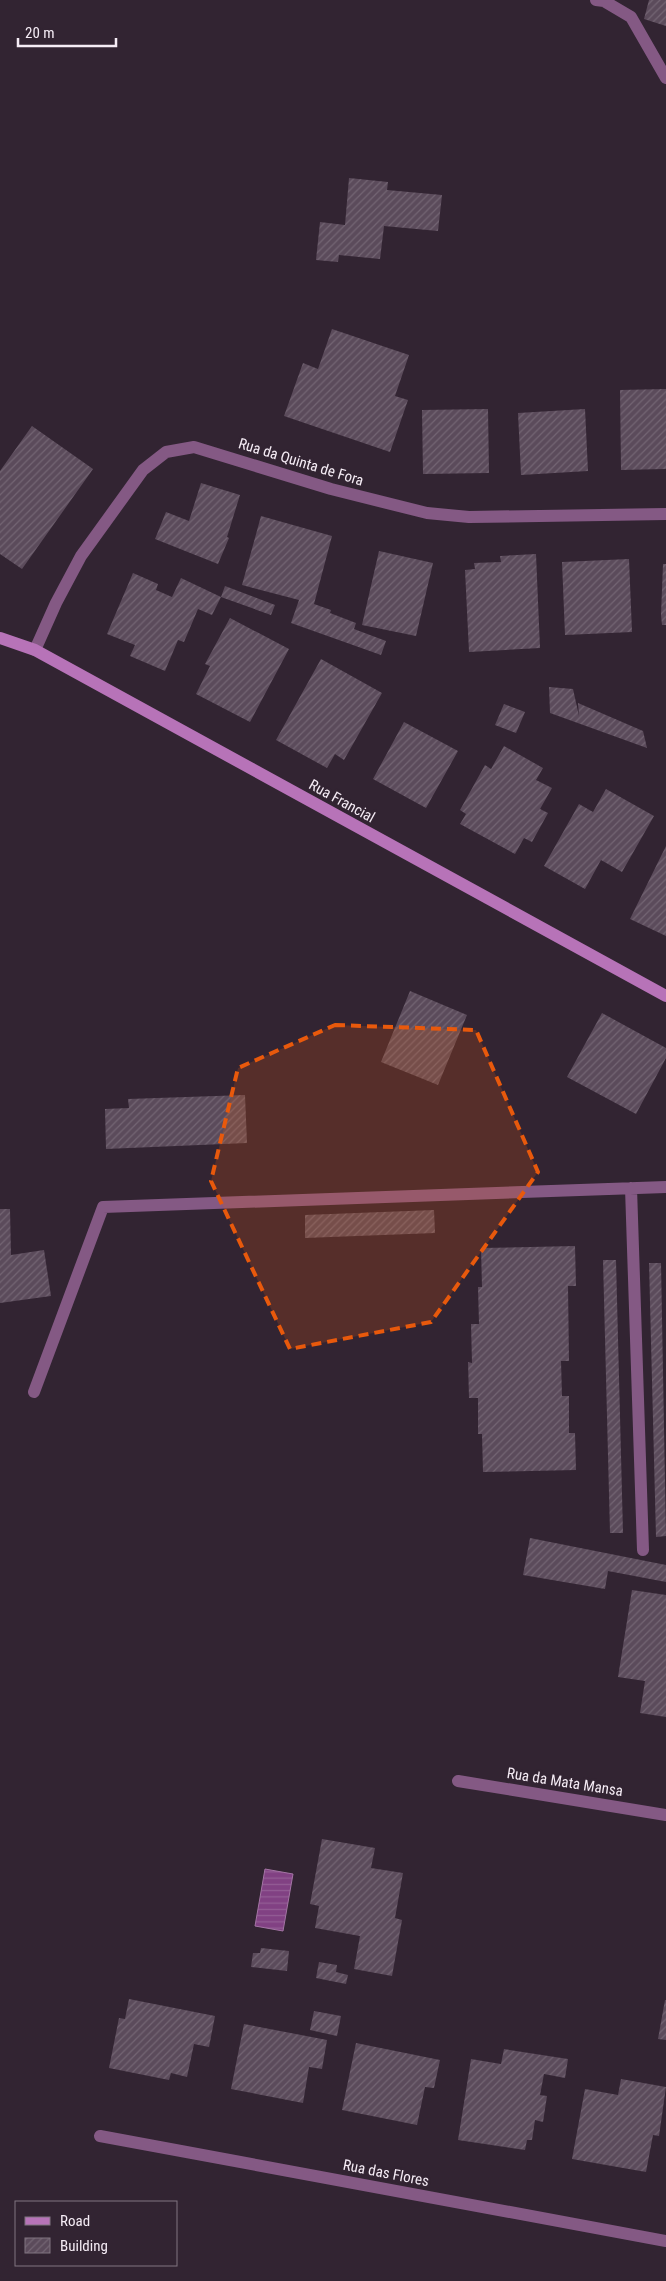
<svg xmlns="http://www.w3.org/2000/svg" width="666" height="2281" viewBox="0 0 666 2281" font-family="'Roboto Condensed',sans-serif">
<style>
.water{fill:url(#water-rules);stroke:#a474a5}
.building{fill:url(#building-hatch)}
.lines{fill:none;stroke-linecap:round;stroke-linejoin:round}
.street{stroke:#845984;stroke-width:12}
.secondary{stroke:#b773b8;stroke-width:12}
.marked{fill:#e8590c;fill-opacity:0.2;stroke:#e8590c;stroke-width:4;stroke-dasharray:10 6;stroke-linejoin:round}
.labels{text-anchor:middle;stroke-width:5;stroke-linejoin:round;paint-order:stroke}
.street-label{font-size:15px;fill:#f5ecf5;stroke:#322432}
</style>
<defs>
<pattern id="water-rules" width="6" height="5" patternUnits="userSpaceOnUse" patternTransform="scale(1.25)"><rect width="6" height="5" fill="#814183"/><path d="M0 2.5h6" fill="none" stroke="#935d95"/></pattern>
<pattern id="building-hatch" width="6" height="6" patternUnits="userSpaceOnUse" patternTransform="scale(1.25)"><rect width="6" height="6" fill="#5b4b5b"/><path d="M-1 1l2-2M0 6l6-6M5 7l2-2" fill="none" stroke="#736573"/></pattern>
</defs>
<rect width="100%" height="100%" fill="#322432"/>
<path class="water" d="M 265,1869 L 293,1874 L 283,1931 L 255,1926 Z"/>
<path class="building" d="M 649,0 L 666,0 L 666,26 L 644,19 Z
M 349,178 L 388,182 L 387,190 L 442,195 L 438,231 L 384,226 L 380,259 L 339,255 L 338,262 L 316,260 L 320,222 L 345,225 Z
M 332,329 L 409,355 L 395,396 L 408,400 L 390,452 L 284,416 L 303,363 L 318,369 Z
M 666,389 L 666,469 L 621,470 L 620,390 Z
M 488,409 L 489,473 L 423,474 L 422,410 Z
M 585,409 L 588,471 L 521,475 L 518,413 Z
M 32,426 L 93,469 L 22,569 L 0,554 L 0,471 Z
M 201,483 L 240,495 L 227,537 L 229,538 L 218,564 L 155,539 L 166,512 L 189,521 Z
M 261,516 L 332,536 L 314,604 L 331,610 L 330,613 L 356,623 L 354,629 L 386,641 L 381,655 L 291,623 L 299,600 L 242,585 Z
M 379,551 L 433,563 L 416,636 L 362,625 Z
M 536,554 L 540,648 L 469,652 L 465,570 L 475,569 L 474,563 L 501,562 L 500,556 Z
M 629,559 L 632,632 L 565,635 L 562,562 Z
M 663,564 L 666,564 L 666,625 L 662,625 L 661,615 Z
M 133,573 L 158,584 L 156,590 L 172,597 L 181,578 L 221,597 L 212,615 L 198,609 L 184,642 L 178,640 L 165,671 L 130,656 L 135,645 L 107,634 Z
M 225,586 L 275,605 L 271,615 L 221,597 Z
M 230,618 L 289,649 L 250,722 L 196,694 L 210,666 L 205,664 Z
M 321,659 L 382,693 L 344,760 L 335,754 L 327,768 L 276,740 Z
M 549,687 L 573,689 L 579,716 L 578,703 L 643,731 L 647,748 L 550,713 Z
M 504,704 L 525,712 L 516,733 L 495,725 Z
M 404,722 L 458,751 L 426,808 L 373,779 Z
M 504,746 L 543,768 L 536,780 L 552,788 L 540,809 L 548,813 L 532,842 L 524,838 L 515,854 L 460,824 L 466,814 L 460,810 L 485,765 L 491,769 Z
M 606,789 L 654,816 L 622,872 L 601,860 L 585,889 L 544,866 L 579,804 L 593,812 Z
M 666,846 L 666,936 L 630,919 Z
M 410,991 L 467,1015 L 438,1085 L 381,1062 Z
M 602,1013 L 666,1048 L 666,1058 L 636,1114 L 567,1077 Z
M 245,1095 L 247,1143 L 106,1149 L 105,1109 L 129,1108 L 128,1099 Z
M 0,1209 L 10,1209 L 11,1255 L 44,1250 L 51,1296 L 0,1303 Z
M 434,1210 L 435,1233 L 305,1238 L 305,1215 Z
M 575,1246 L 576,1286 L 568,1286 L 569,1361 L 561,1361 L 562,1396 L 569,1396 L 569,1433 L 575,1433 L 576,1470 L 483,1472 L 482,1434 L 478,1434 L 478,1398 L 469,1398 L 468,1362 L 472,1363 L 471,1324 L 479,1324 L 478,1287 L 482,1287 L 481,1248 Z
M 603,1260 L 616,1260 L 623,1533 L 610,1533 Z
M 649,1263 L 661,1263 L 666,1536 L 656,1537 Z
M 530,1538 L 666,1565 L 666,1582 L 608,1571 L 605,1589 L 523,1575 Z
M 632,1590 L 666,1595 L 666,1717 L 640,1713 L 645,1681 L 618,1677 Z
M 322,1839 L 375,1848 L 371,1868 L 403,1873 L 395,1918 L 402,1920 L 392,1976 L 354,1969 L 360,1936 L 315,1928 L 319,1906 L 310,1904 Z
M 261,1948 L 289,1951 L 287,1971 L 251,1967 L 253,1953 L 260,1953 Z
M 319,1962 L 337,1965 L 336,1972 L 348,1975 L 346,1984 L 316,1978 Z
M 129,1999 L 215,2016 L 209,2047 L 194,2044 L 187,2077 L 171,2073 L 169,2080 L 109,2068 L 119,2018 L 125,2019 Z
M 665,2000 L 666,2000 L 666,2040 L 658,2039 Z
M 314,2011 L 341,2016 L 337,2036 L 310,2030 Z
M 244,2024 L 327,2040 L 322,2069 L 309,2067 L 303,2103 L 231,2089 Z
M 356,2043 L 440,2060 L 434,2088 L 425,2087 L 417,2125 L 342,2110 Z
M 504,2049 L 568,2059 L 565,2078 L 544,2074 L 540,2095 L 547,2096 L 543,2122 L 535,2120 L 532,2140 L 527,2140 L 525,2150 L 458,2140 L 471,2059 L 501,2064 Z
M 621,2079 L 666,2087 L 659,2136 L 653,2135 L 646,2172 L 572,2159 L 585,2089 L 618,2095 Z"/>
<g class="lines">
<path class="street" d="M 596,0 L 604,1 L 631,17 L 666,78
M 35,650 L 56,603 L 81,556 L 143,470 L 166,452 L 194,447 L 331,489 L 427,513 L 469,517 L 666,514
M 631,1188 L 643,1550
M 34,1392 L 103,1207 L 666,1187
M 458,1781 L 666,1815
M 100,2136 L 666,2241"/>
<path class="secondary" d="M 0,638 L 35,650 L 666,996"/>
</g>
<path class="marked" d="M 335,1025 L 476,1030 L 538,1172 L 431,1322 L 290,1349 L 211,1181 L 238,1068 Z"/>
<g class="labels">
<g class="street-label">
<text transform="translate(301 462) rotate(17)" y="5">Rua da Quinta de Fora</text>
<text transform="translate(342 801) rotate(29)" y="5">Rua Francial</text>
<text transform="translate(565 1782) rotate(9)" y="5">Rua da Mata Mansa</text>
<text transform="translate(386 2173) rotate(11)" y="5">Rua das Flores</text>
</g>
</g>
<rect x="15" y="2201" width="162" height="65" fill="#322432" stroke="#807480"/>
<rect x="25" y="2217" width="25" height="8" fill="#b773b8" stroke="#807480"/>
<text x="60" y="2226" font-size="15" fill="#f5ecf5">Road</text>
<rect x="25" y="2238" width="25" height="15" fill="url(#building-hatch)" stroke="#807480"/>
<text x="60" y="2251" font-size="15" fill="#f5ecf5">Building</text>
<path d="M18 38v8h98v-8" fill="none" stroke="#f5ecf5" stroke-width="2.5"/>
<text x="25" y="38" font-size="15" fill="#f5ecf5" stroke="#322432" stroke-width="4" paint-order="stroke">20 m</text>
</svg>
